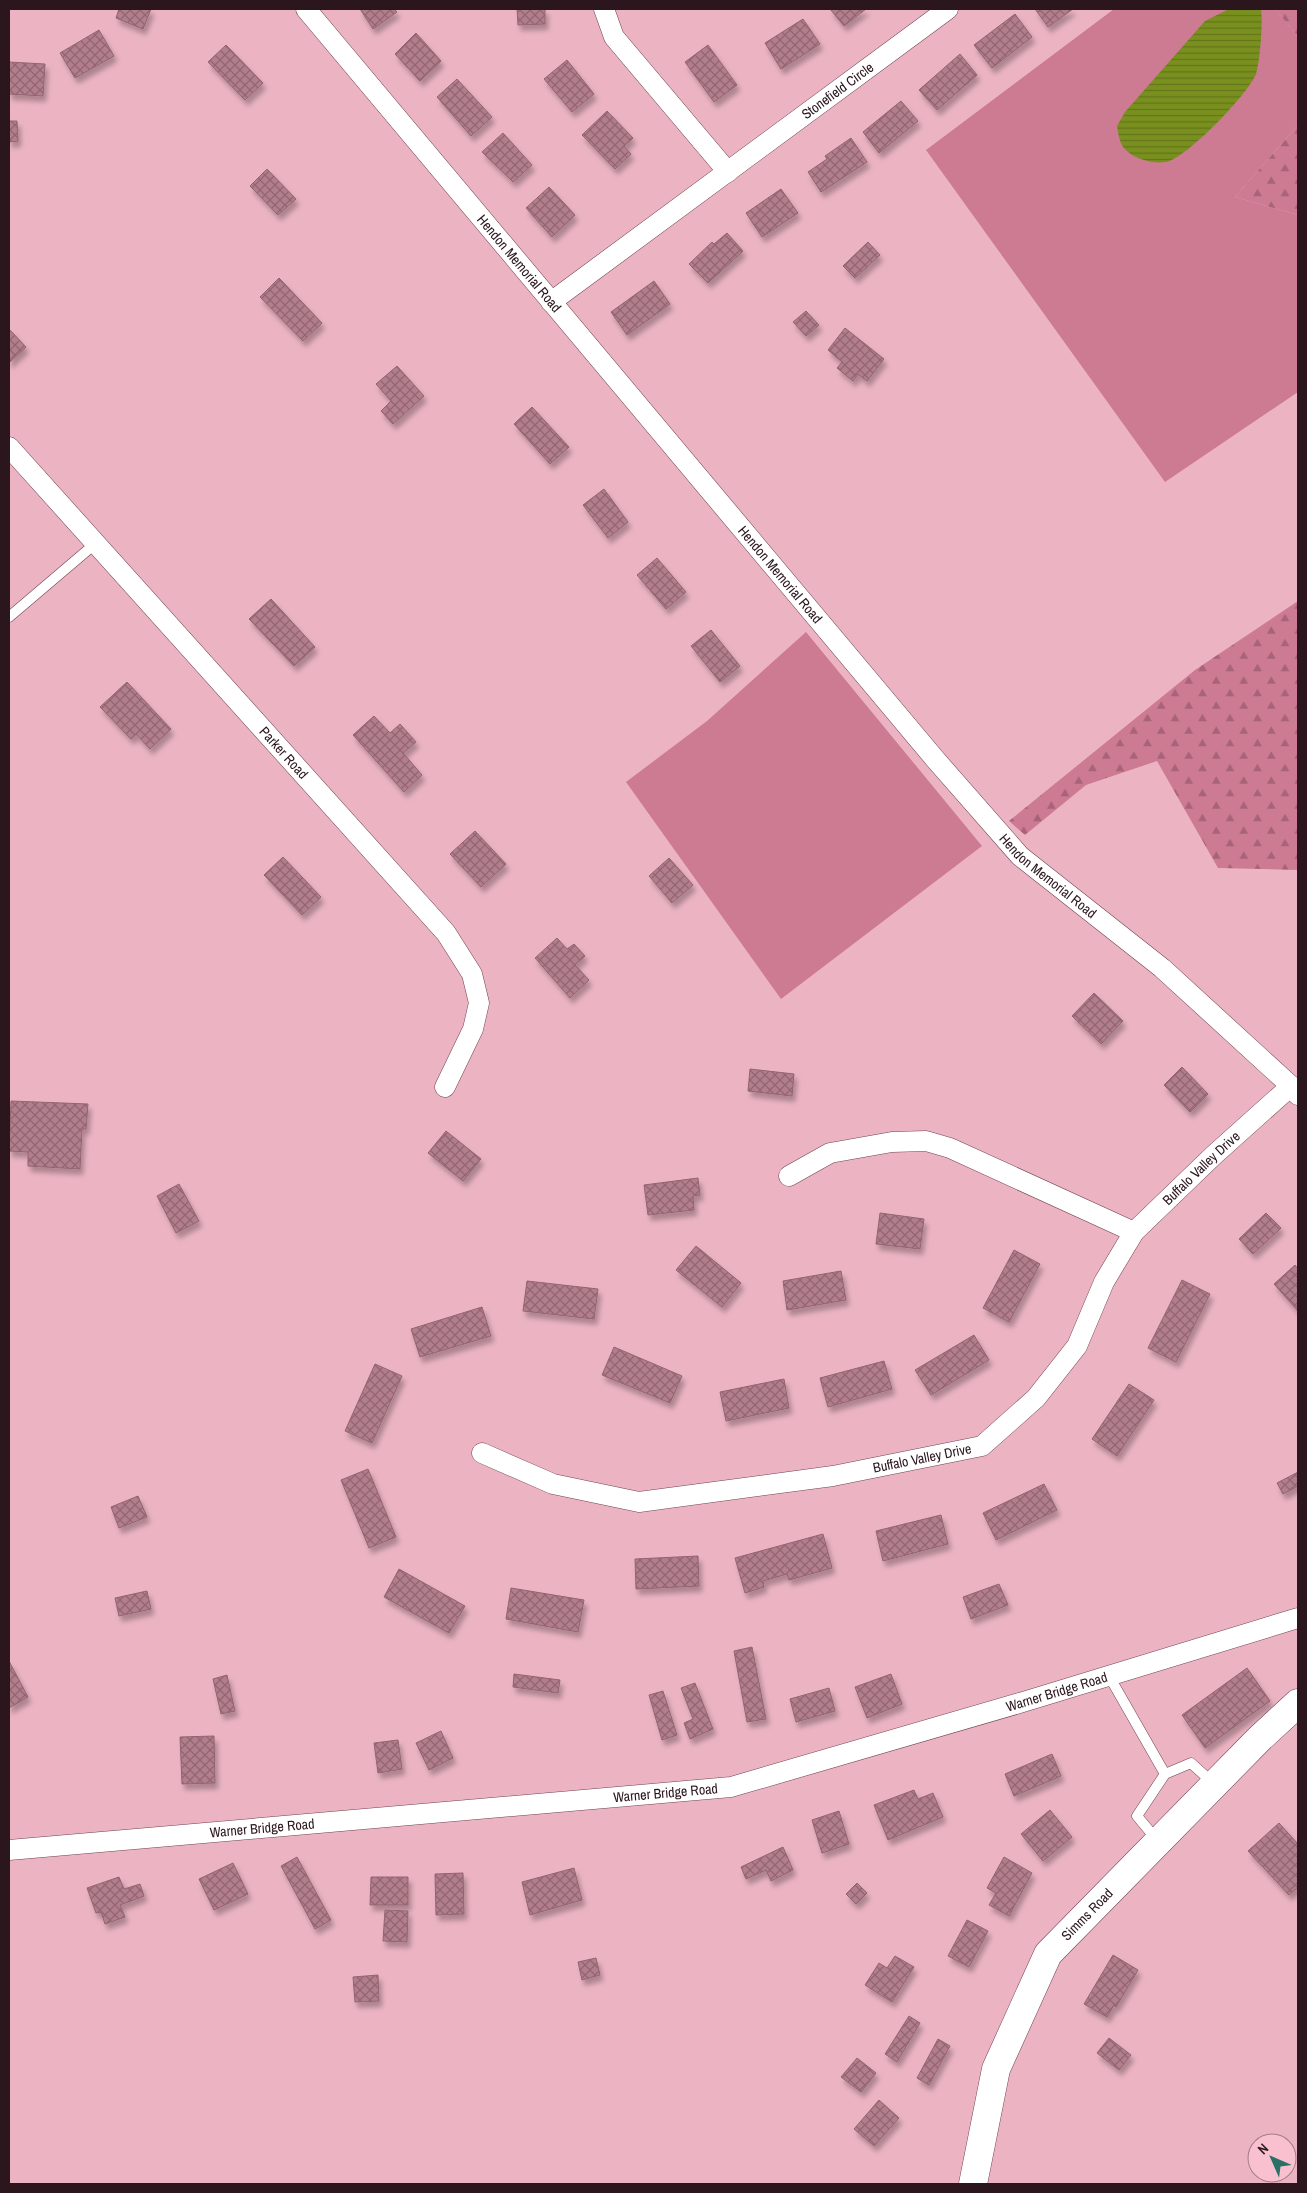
<svg xmlns="http://www.w3.org/2000/svg" width="1307" height="2193" viewBox="0 0 1307 2193" font-family="'Archivo Narrow',sans-serif">
<style>
.green{fill:#cd7a93}
.forest{fill:url(#forest-firs)}
.water{fill:url(#water-rules)}
.building{fill:url(#building-cross-hatch);stroke:#946371;filter:url(#shadow)}
.lines{fill:none;stroke-linecap:round;stroke-linejoin:round}
.lane-casing{stroke:#714250;stroke-width:11}
.street-casing{stroke:#714250;stroke-width:21}
.secondary-casing{stroke:#714250;stroke-width:29}
.lane{stroke:#fff;stroke-width:10}
.street{stroke:#fff;stroke-width:20}
.secondary{stroke:#fff;stroke-width:28}
.labels{text-anchor:middle;stroke-width:4;stroke-linejoin:round;paint-order:stroke}
.street-label{font-size:14px;fill:#2a161c;stroke:#f9c1d0}
</style>
<defs>
<pattern id="forest-firs" width="22" height="20" patternUnits="userSpaceOnUse" patternTransform="scale(1.25)"><rect width="22" height="20" fill="#cd7a93"/><path d="M5 1l3.5 6h-7zM16 11l3.5 6h-7z" fill="#a76377"/></pattern>
<pattern id="water-rules" width="6" height="5" patternUnits="userSpaceOnUse" patternTransform="scale(1.25)"><rect width="6" height="5" fill="#79901f"/><path d="M0 2.5h6" fill="none" stroke="#63751a"/></pattern>
<pattern id="building-cross-hatch" width="8" height="8" patternUnits="userSpaceOnUse" patternTransform="scale(1.25)"><rect width="8" height="8" fill="#b27e8c"/><path d="M0 0l8 8M0 8l8-8" fill="none" stroke="#916672"/></pattern>
<filter id="shadow"><feDropShadow dx="3" dy="5.5" stdDeviation="2.5" flood-color="#0004"/></filter>
</defs>
<rect width="100%" height="100%" fill="#ecb4c3"/>
<path class="green" d="M 1114,9 L 1275,9 L 1298,37 L 1298,125 L 1235,197 L 1298,215 L 1298,392 L 1165,482 L 926,150 Z
M 806,632 L 982,846 L 781,999 L 626,782 L 707,721 Z"/>
<path class="forest" d="M 1275,9 L 1298,9 L 1298,37 Z
M 1298,125 L 1298,215 L 1235,197 Z
M 1298,601 L 1298,870 L 1218,868 L 1157,761 L 1086,785 L 1025,835 L 1009,821 L 1195,670 Z"/>
<path class="water" d="M 1229,9 L 1261,9 C 1263,22 1260,62 1256,74 C 1248,94 1187,158 1166,162 C 1152,164 1133,159 1124,148 C 1120,144 1118,133 1117,126 L 1125,112 L 1205,21 Z"/>
<path class="building" d="M 119,9 L 151,9 L 143,29 L 116,18 Z
M 360,9 L 394,9 L 397,12 L 373,29 Z
M 517,9 L 545,9 L 545,24 L 518,25 Z
M 830,9 L 866,9 L 844,26 Z
M 1035,9 L 1073,9 L 1048,27 Z
M 1015,14 L 1032,37 L 992,68 L 974,45 Z
M 803,19 L 820,44 L 781,69 L 765,43 Z
M 99,30 L 114,56 L 75,78 L 60,53 Z
M 416,33 L 441,61 L 420,81 L 395,54 Z
M 226,45 L 263,83 L 245,100 L 208,62 Z
M 708,45 L 737,85 L 714,102 L 685,62 Z
M 960,54 L 977,75 L 937,110 L 919,90 Z
M 567,60 L 594,94 L 572,112 L 544,79 Z
M 9,62 L 45,64 L 43,96 L 9,94 Z
M 457,79 L 492,117 L 471,136 L 437,97 Z
M 901,101 L 918,121 L 879,153 L 863,132 Z
M 607,111 L 633,138 L 624,146 L 631,154 L 615,169 L 582,135 Z
M 9,121 L 17,121 L 18,141 L 9,142 Z
M 503,133 L 532,165 L 513,182 L 482,152 Z
M 851,138 L 867,162 L 821,192 L 808,172 L 827,159 L 825,156 Z
M 267,169 L 296,199 L 278,215 L 250,186 Z
M 549,187 L 575,215 L 552,237 L 526,208 Z
M 781,189 L 798,213 L 762,237 L 746,213 Z
M 727,233 L 743,251 L 708,283 L 689,264 L 712,242 L 714,244 Z
M 868,242 L 880,255 L 855,278 L 843,266 Z
M 279,278 L 322,323 L 303,341 L 260,297 Z
M 654,281 L 670,304 L 627,335 L 611,312 Z
M 806,311 L 819,325 L 806,336 L 793,322 Z
M 845,328 L 884,359 L 867,381 L 858,374 L 853,381 L 837,368 L 842,362 L 828,350 Z
M 9,329 L 26,347 L 9,363 Z
M 397,366 L 424,396 L 393,424 L 381,411 L 391,401 L 376,384 Z
M 532,407 L 569,447 L 550,464 L 514,424 Z
M 604,489 L 628,522 L 608,538 L 583,505 Z
M 657,558 L 686,592 L 666,609 L 637,575 Z
M 271,599 L 315,647 L 294,666 L 249,619 Z
M 711,630 L 740,666 L 720,682 L 691,646 Z
M 127,682 L 171,729 L 150,749 L 136,734 L 131,739 L 100,707 Z
M 374,716 L 390,733 L 400,724 L 416,742 L 403,753 L 422,775 L 404,792 L 353,735 Z
M 475,831 L 506,864 L 481,887 L 450,854 Z
M 283,857 L 321,897 L 302,915 L 264,875 Z
M 669,858 L 693,885 L 672,903 L 649,876 Z
M 557,938 L 567,949 L 574,944 L 585,956 L 575,965 L 589,980 L 570,998 L 535,958 Z
M 1094,993 L 1123,1021 L 1101,1044 L 1072,1016 Z
M 1182,1067 L 1208,1094 L 1190,1112 L 1164,1085 Z
M 750,1069 L 794,1074 L 792,1096 L 748,1091 Z
M 11,1101 L 88,1104 L 86,1129 L 82,1129 L 80,1169 L 28,1166 L 28,1152 L 9,1151 Z
M 446,1131 L 481,1159 L 463,1181 L 428,1153 Z
M 698,1178 L 700,1195 L 693,1196 L 694,1210 L 648,1215 L 644,1185 Z
M 179,1184 L 199,1221 L 176,1233 L 157,1196 Z
M 880,1213 L 924,1219 L 920,1249 L 876,1244 Z
M 1266,1213 L 1281,1228 L 1253,1254 L 1239,1239 Z
M 696,1246 L 741,1283 L 722,1307 L 676,1270 Z
M 1014,1250 L 1040,1264 L 1009,1322 L 983,1308 Z
M 1295,1265 L 1298,1269 L 1298,1311 L 1274,1284 Z
M 841,1271 L 846,1300 L 787,1310 L 783,1281 Z
M 1182,1280 L 1210,1294 L 1176,1362 L 1148,1348 Z
M 527,1281 L 598,1289 L 594,1319 L 523,1311 Z
M 482,1307 L 491,1336 L 420,1357 L 411,1329 Z
M 974,1335 L 989,1360 L 931,1395 L 915,1370 Z
M 614,1347 L 682,1376 L 670,1403 L 602,1375 Z
M 884,1361 L 892,1389 L 828,1407 L 820,1378 Z
M 375,1364 L 402,1376 L 372,1443 L 345,1431 Z
M 784,1379 L 789,1408 L 726,1421 L 720,1392 Z
M 1129,1384 L 1154,1400 L 1117,1456 L 1092,1439 Z
M 368,1469 L 396,1537 L 369,1548 L 341,1480 Z
M 1298,1472 L 1298,1486 L 1283,1494 L 1277,1483 Z
M 1044,1484 L 1057,1510 L 996,1540 L 983,1513 Z
M 138,1496 L 147,1517 L 119,1528 L 111,1507 Z
M 941,1515 L 948,1544 L 883,1561 L 876,1531 Z
M 823,1534 L 832,1568 L 789,1580 L 787,1574 L 763,1581 L 764,1587 L 745,1593 L 735,1558 Z
M 698,1556 L 699,1586 L 636,1589 L 635,1559 Z
M 399,1569 L 465,1606 L 449,1633 L 384,1597 Z
M 999,1584 L 1008,1605 L 971,1619 L 963,1597 Z
M 511,1588 L 584,1600 L 578,1632 L 506,1619 Z
M 147,1591 L 151,1609 L 119,1616 L 115,1598 Z
M 752,1647 L 766,1719 L 747,1722 L 734,1651 Z
M 9,1661 L 28,1697 L 9,1708 Z
M 1247,1668 L 1270,1701 L 1205,1748 L 1182,1715 Z
M 514,1674 L 560,1680 L 558,1693 L 513,1687 Z
M 891,1674 L 902,1704 L 867,1718 L 855,1687 Z
M 227,1675 L 235,1711 L 221,1714 L 213,1679 Z
M 695,1683 L 713,1729 L 690,1739 L 684,1723 L 693,1719 L 681,1688 Z
M 829,1688 L 835,1711 L 796,1722 L 790,1699 Z
M 663,1691 L 677,1735 L 662,1740 L 649,1695 Z
M 441,1731 L 453,1758 L 429,1770 L 416,1743 Z
M 214,1736 L 215,1783 L 182,1784 L 180,1737 Z
M 398,1740 L 402,1769 L 378,1773 L 374,1743 Z
M 1052,1754 L 1061,1776 L 1014,1796 L 1005,1774 Z
M 914,1790 L 918,1799 L 933,1793 L 943,1817 L 888,1840 L 874,1805 Z
M 1050,1810 L 1072,1837 L 1043,1861 L 1021,1834 Z
M 839,1811 L 849,1844 L 822,1853 L 812,1820 Z
M 1279,1823 L 1298,1844 L 1298,1887 L 1289,1895 L 1248,1851 Z
M 783,1847 L 793,1870 L 771,1881 L 766,1870 L 746,1879 L 741,1867 Z
M 297,1857 L 331,1920 L 315,1929 L 281,1866 Z
M 1004,1857 L 1032,1873 L 1009,1916 L 989,1905 L 996,1893 L 987,1888 Z
M 233,1863 L 248,1894 L 214,1910 L 199,1879 Z
M 574,1868 L 582,1900 L 530,1915 L 522,1882 Z
M 463,1873 L 464,1914 L 436,1915 L 435,1874 Z
M 119,1877 L 124,1889 L 140,1884 L 144,1896 L 120,1905 L 125,1917 L 105,1924 L 101,1912 L 96,1913 L 87,1888 Z
M 371,1877 L 408,1877 L 408,1905 L 370,1905 Z
M 857,1883 L 867,1893 L 856,1904 L 846,1894 Z
M 385,1910 L 408,1911 L 407,1942 L 383,1941 Z
M 967,1920 L 988,1931 L 969,1967 L 948,1956 Z
M 1113,1955 L 1138,1970 L 1116,2007 L 1114,2005 L 1107,2017 L 1084,2004 Z
M 895,1956 L 914,1967 L 892,2002 L 865,1985 L 879,1963 L 887,1968 Z
M 596,1958 L 600,1975 L 582,1980 L 578,1962 Z
M 378,1975 L 379,2001 L 355,2002 L 353,1977 Z
M 909,2016 L 920,2023 L 897,2062 L 885,2054 Z
M 1109,2038 L 1131,2055 L 1119,2070 L 1097,2053 Z
M 938,2039 L 950,2046 L 929,2085 L 917,2078 Z
M 857,2058 L 876,2073 L 861,2092 L 841,2077 Z
M 879,2100 L 899,2118 L 874,2146 L 854,2129 Z"/>
<g class="lines">
<g class="lane-casing">
<path id="lane" d="M 9,617 L 96,543
M 1109,1676 L 1165,1774 L 1137,1816 L 1157,1840
M 1165,1774 L 1191,1763 L 1213,1783"/>
</g>
<g class="street-casing">
<g id="street">
<path id="s1" d="M 306,9 L 935,759 L 1020,856 L 1162,968 L 1291,1086 L 1298,1095"/>
<path d="M 604,9 L 614,37 L 728,172"/>
<path id="s2" d="M 551,302 L 948,9"/>
<path id="s3" d="M 9,447 L 446,933 L 472,974 L 479,1003 L 473,1029 L 445,1087"/>
<path d="M 789,1176 L 830,1153 L 892,1142 L 926,1141 L 950,1148 L 1134,1232"/>
<path id="s4" d="M 482,1453 L 553,1484 L 639,1502 L 833,1476 L 982,1446 L 1036,1398 L 1077,1346 L 1104,1282 L 1134,1232 L 1214,1155 L 1291,1086"/>
<path id="s5" d="M 9,1850 L 731,1787 L 1023,1702 L 1298,1618"/>
</g>
</g>
<g class="secondary-casing">
<g id="secondary">
<path id="s6" d="M 973,2184 L 996,2069 L 1048,1954 L 1259,1739 L 1298,1703"/>
</g>
</g>
<use href="#lane" class="lane"/>
<use href="#street" class="street"/>
<use href="#secondary" class="secondary"/>
</g>
<g class="labels">
<g class="street-label">
<text dy="5" stroke="none"><textPath href="#s2" startOffset="356">Stonefield Circle</textPath></text>
<text dy="5" stroke="none"><textPath href="#s1" startOffset="332">Hendon Memorial Road</textPath></text>
<text dy="5" stroke="none"><textPath href="#s1" startOffset="738">Hendon Memorial Road</textPath></text>
<text dy="5" stroke="none"><textPath href="#s3" startOffset="411">Parker Road</textPath></text>
<text dy="5" stroke="none"><textPath href="#s1" startOffset="1142">Hendon Memorial Road</textPath></text>
<text dy="5" stroke="none"><textPath href="#s4" startOffset="872">Buffalo Valley Drive</textPath></text>
<text dy="5" stroke="none"><textPath href="#s4" startOffset="452">Buffalo Valley Drive</textPath></text>
<text dy="5" stroke="none"><textPath href="#s5" startOffset="1064">Warner Bridge Road</textPath></text>
<text dy="5" stroke="none"><textPath href="#s5" startOffset="659">Warner Bridge Road</textPath></text>
<text dy="5" stroke="none"><textPath href="#s5" startOffset="254">Warner Bridge Road</textPath></text>
<text dy="5" stroke="none"><textPath href="#s6" startOffset="299">Simms Road</textPath></text>
</g>
</g>
<rect width="1307" height="2193" fill="none" stroke="#2a161c" stroke-width="20"/>
<g transform="translate(1272 2158) rotate(315)"><circle r="24" fill="#f9c1d0" stroke="#a67d88"/>
<path d="M0-4L9 19L0 12L-9 19Z" fill="#2a7065"/>
<text y="-8" font-size="14" font-weight="bold" text-anchor="middle" fill="#2a161c">N</text>
</g>
</svg>
